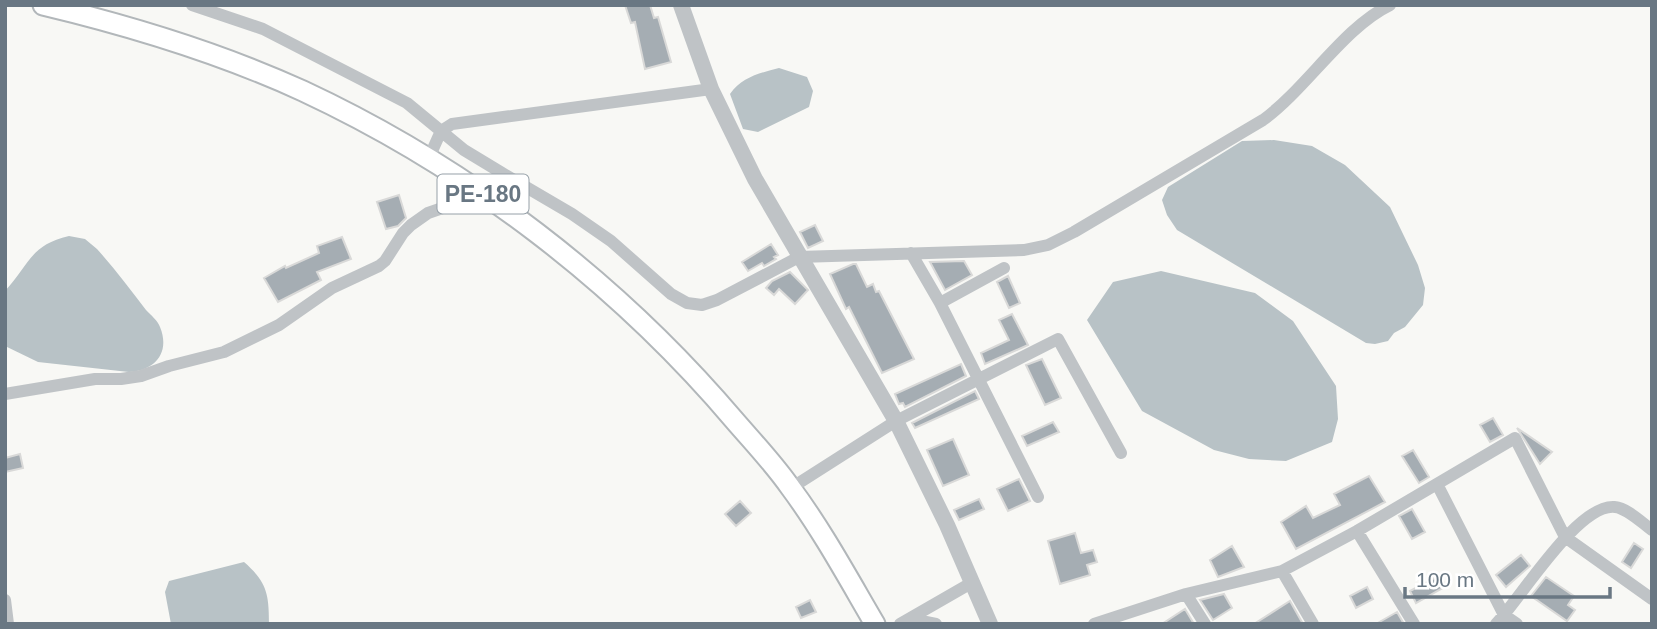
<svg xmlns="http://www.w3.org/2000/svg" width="1657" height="629" viewBox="0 0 1657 629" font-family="Arial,sans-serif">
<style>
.water{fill:#b8c2c6}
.building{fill:#a5adb3;stroke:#d9d9d8;stroke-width:2}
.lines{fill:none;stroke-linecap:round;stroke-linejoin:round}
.primary-casing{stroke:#b2b7ba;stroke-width:23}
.minor{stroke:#bfc3c6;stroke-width:12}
.tertiary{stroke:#bfc3c6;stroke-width:16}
.primary{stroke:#fff;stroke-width:19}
.labels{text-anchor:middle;stroke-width:7;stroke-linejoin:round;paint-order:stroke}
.shield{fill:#fff;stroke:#96a0a8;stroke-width:2}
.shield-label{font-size:23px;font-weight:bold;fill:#697783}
</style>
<rect width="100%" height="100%" fill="#f8f8f5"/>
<path class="water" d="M 779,68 L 807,77 L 813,91 L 809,107 L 758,132 L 743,129 L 730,94 C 742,77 760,73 779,68 Z
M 1274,140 L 1312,146 L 1345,165 L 1390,207 L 1418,265 L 1425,288 L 1423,305 L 1405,327 L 1394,333 L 1388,341 L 1375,344 L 1366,343 L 1177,230 L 1167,215 L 1162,200 L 1168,187 L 1242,141 Z
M 69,236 L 85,239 L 97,249 C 115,269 130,289 146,310 C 151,315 158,321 160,327 C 171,354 153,371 129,372 L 38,362 L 5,346 L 5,291 C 30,264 30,245 69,236 Z
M 1161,271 L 1255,293 L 1293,321 L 1336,386 L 1338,419 L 1332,442 L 1286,461 L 1249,459 L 1214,450 L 1142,411 L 1087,320 L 1113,282 Z
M 244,562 C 267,582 269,594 269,624 L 171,624 L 165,592 L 169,581 Z"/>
<path class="building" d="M 625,5 L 650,5 L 654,18 L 658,17 L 671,62 L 645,69 L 635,22 L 631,23 Z
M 399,195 L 406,218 L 398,226 L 386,229 L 377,202 Z
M 815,225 L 823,241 L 808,248 L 800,232 Z
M 342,237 L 351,259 L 317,272 L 321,280 L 278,302 L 264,278 L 285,266 L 286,268 L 319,253 L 317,246 Z
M 771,244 L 778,255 L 774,257 L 776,259 L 764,266 L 762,263 L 748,271 L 742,262 Z
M 964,261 L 972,275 L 945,290 L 930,262 Z
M 853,264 L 856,264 L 867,287 L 873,284 L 876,292 L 879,291 L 914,359 L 882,373 L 849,307 L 846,309 L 830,274 Z
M 790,272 L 808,290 L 795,304 L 779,289 L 774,295 L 766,288 L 772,281 Z
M 1008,276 L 1020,303 L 1009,308 L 997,282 Z
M 1012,314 L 1028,345 L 985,364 L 981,353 L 1009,340 L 999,320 Z
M 1042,359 L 1061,398 L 1045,405 L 1026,365 Z
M 961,364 L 966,376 L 905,407 L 903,403 L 899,404 L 895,394 Z
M 975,391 L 979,399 L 915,428 L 912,423 Z
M 1493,418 L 1503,435 L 1490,442 L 1480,425 Z
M 1053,422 L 1059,432 L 1027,446 L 1022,436 Z
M 1517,428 L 1552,452 L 1540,464 Z
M 953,439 L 969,475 L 943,486 L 927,450 Z
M 1413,450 L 1429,477 L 1419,483 L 1402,456 Z
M 20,454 L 23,468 L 5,472 L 5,458 Z
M 1369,476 L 1385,502 L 1296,549 L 1281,522 L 1306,506 L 1313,518 L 1340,505 L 1334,494 Z
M 1019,479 L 1030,501 L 1008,511 L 997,489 Z
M 979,499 L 984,509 L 959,520 L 954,510 Z
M 740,501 L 751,513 L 736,526 L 725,514 Z
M 1412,509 L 1425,532 L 1412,539 L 1399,516 Z
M 1075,533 L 1081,553 L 1093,550 L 1097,562 L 1087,565 L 1090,575 L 1060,584 L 1048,541 Z
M 1634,543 L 1643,549 L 1631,568 L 1622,562 Z
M 1232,546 L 1244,567 L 1218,577 L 1210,560 Z
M 1521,555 L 1530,566 L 1506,587 L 1496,575 Z
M 1440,575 L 1446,586 L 1416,603 L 1410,591 Z
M 1546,577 L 1574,596 L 1568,605 L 1575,610 L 1567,621 L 1531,596 Z
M 1367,587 L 1373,599 L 1356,608 L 1350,596 Z
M 1224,594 L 1232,608 L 1213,620 L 1200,600 Z
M 810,600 L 816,612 L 801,618 L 796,607 Z
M 1290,601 L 1303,624 L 1254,624 Z
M 1185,609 L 1194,624 L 1162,624 Z
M 1397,612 L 1404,624 L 1376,624 Z"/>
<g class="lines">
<g class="primary-casing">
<path id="primary" d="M 43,5 C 131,26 220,53 303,91 C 468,168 617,282 735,421 C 754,443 774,464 790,487 C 822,530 848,578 875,624"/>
</g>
<path class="minor" d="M 192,5 L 263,29 L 407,103 L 464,150 L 502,173
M 428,160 L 441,131 L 452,124 L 711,89
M 911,253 L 940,303 L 1038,497
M 940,303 L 1004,268
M 5,394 L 95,379 L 121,379 L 141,376 L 169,366 L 224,352 L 279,325 L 332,288 L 379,266 L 385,261 L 403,233 L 411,225 L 428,213 L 483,194 L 502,173 L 572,214 L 611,241 L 671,294 L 687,303 L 702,305 L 717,300 L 799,257 L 1024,250 L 1048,245 L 1074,232 L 1263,120 C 1306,89 1344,27 1390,5
M 1437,484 L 1504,615 L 1517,624
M 791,488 L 896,421 L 1058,339 L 1121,453
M 1357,531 L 1414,624
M 1282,571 L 1313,624
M 1186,594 L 1205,624
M 5,600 L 8,624
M 911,619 L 936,624
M 900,624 L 973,582
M 1094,624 L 1186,594 L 1282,571 L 1357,531 L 1515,438 L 1565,537 L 1652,599
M 1496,624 C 1521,598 1578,503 1615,507 C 1627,508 1642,523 1652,530"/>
<path class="tertiary" d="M 681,5 L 711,89 L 755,179 L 896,421 L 947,525 L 990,624"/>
<use href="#primary" class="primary"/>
</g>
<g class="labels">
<rect class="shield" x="437.5" y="174.5" width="91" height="39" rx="5"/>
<g class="shield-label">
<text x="483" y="202">PE-180</text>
</g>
</g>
<rect width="1657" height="629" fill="none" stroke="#697783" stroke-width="14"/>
<path d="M1405 587v10h205v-10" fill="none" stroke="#697783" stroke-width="3.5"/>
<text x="1416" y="587" font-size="21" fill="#697783" stroke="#ffffff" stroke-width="5" paint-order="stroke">100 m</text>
</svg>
